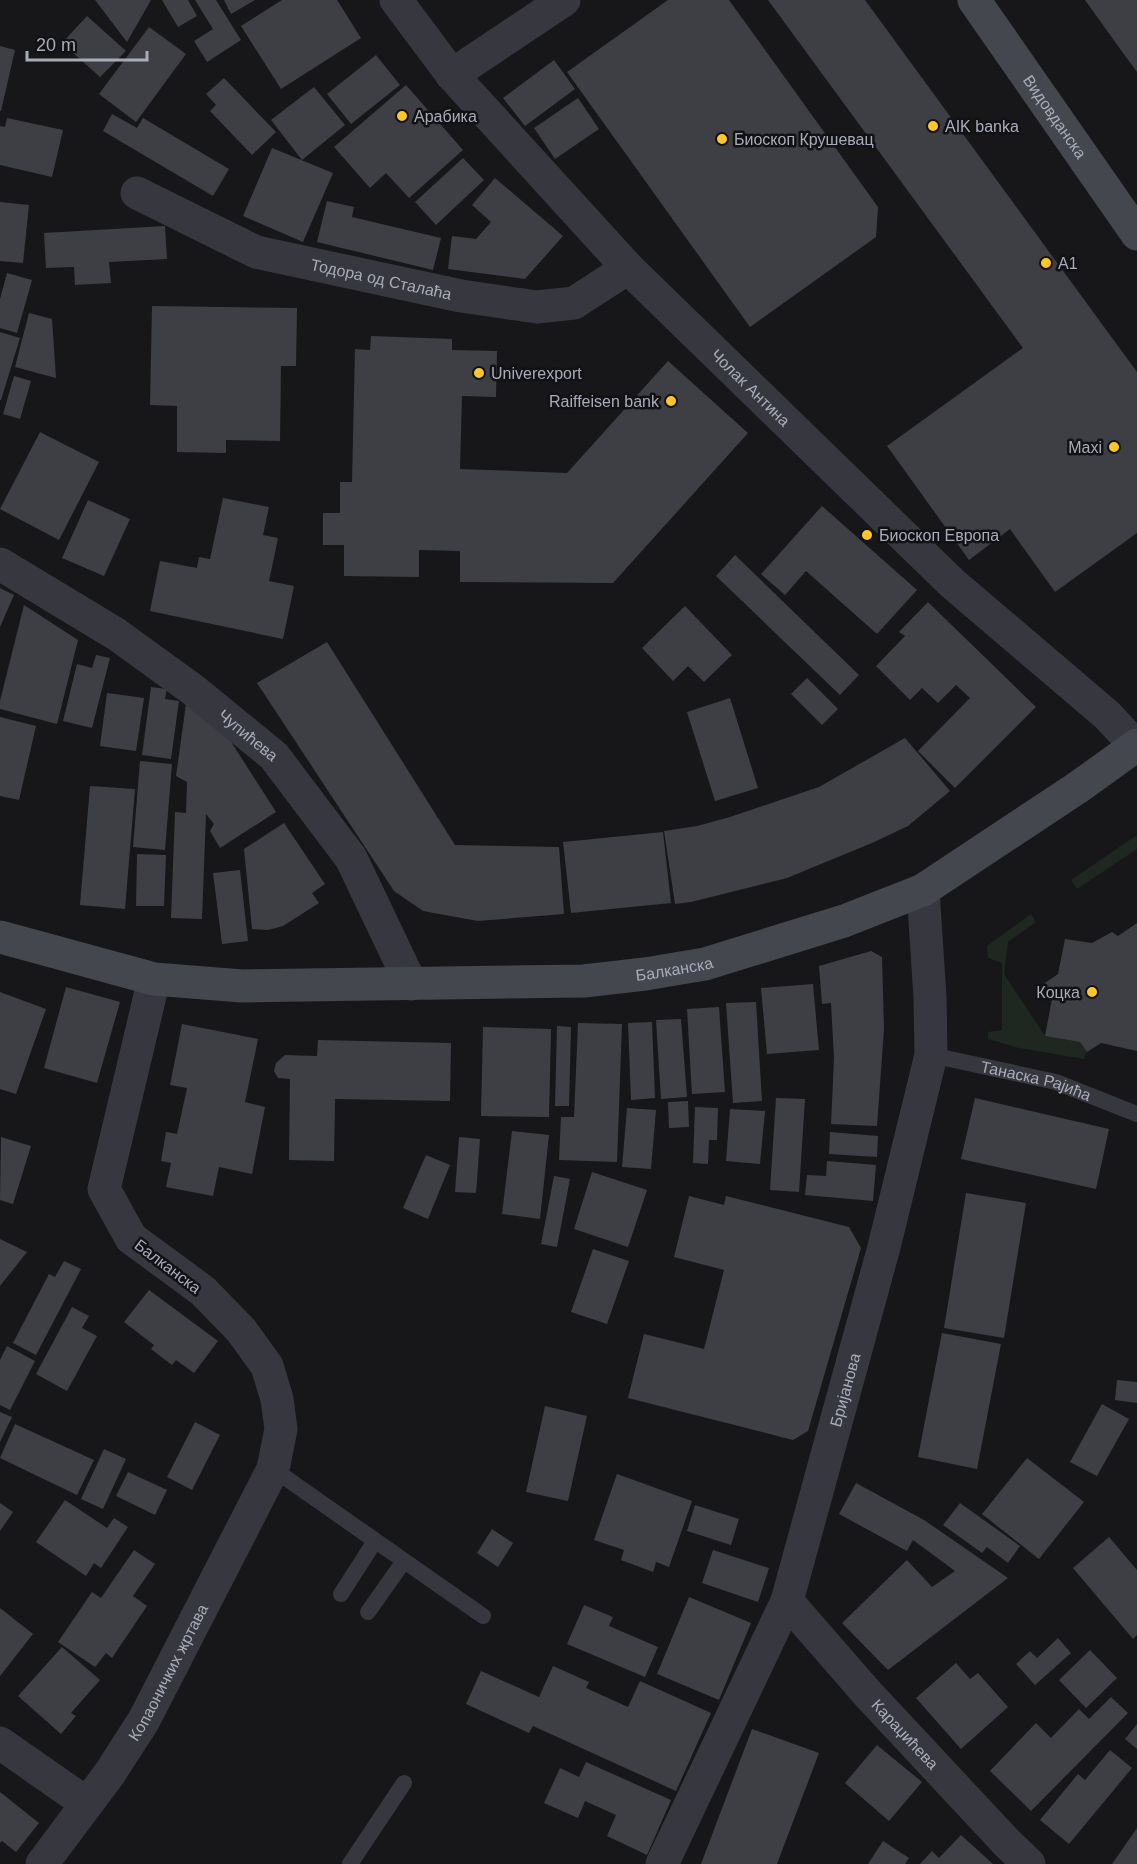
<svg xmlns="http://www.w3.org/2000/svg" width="1137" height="1864" viewBox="0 0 1137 1864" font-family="Helvetica,sans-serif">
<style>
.green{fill:#1e2820}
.building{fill:#3e3f44}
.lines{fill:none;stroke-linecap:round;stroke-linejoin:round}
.lane{stroke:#37383f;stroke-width:16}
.street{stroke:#37383f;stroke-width:33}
.secondary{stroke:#45474f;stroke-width:33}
.poi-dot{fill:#ffc629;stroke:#121214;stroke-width:2}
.labels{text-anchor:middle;stroke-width:5;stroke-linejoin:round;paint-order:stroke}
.poi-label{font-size:16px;fill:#a8acba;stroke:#121214;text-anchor:start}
.street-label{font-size:16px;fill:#a8acba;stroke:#121214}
</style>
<rect width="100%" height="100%" fill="#171719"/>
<path class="green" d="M 1137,835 L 1137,849 L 1077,889 L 1071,880 Z
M 1031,914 L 1036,922 L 1008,942 L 1004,974 L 1045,1036 L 1080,1042 L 1087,1052 L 1084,1059 L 1019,1048 L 988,1039 L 988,1032 L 1002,1030 L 1002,963 L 988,958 L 987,946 Z"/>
<path class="building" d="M 95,0 L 151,0 L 127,42 Z
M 162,0 L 188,0 L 197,16 L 178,27 Z
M 195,0 L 216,0 L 241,40 L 207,62 L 194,41 L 213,29 Z
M 224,0 L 255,0 L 231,14 Z
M 282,0 L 337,0 L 361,38 L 281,89 L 241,26 Z
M 668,0 L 729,0 L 878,207 L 876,237 L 750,327 L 567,72 Z
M 768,0 L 865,0 L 1137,372 L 1137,533 L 1055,592 L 1010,529 L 969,560 L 887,446 L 1023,348 Z
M 1085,0 L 1137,0 L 1137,72 L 1123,53 Z
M 87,16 L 126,51 L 100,77 L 62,43 Z
M 149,27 L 186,54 L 136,122 L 99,94 Z
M 0,46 L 15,50 L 1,111 L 0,111 Z
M 376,55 L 400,85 L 351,124 L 327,94 Z
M 554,60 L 575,89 L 525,126 L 503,98 Z
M 224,78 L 276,132 L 252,155 L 210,111 L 216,105 L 206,94 Z
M 406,85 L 463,150 L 409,198 L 386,173 L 370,188 L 334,147 Z
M 314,87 L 345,125 L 302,160 L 271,120 Z
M 578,98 L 599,129 L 555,159 L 534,128 Z
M 112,114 L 137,128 L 143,118 L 229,169 L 213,196 L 103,131 Z
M 7,118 L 63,130 L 52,177 L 0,165 L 0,126 L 5,127 Z
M 272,148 L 333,173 L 303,242 L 243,216 Z
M 463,158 L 484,180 L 436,225 L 415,202 Z
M 495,178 L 563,236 L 525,279 L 448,269 L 452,236 L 476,239 L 491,222 L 472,205 Z
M 327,201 L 354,207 L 352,217 L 441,238 L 433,270 L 317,242 Z
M 0,202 L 29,205 L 23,263 L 0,261 Z
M 165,226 L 167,259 L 109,262 L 111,283 L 75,285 L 74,267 L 46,268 L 44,233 Z
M 7,273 L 32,280 L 17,333 L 0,328 L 0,299 Z
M 152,306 L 297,308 L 296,366 L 281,366 L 280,441 L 226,440 L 226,453 L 177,452 L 177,406 L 150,405 Z
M 29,313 L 52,319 L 56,378 L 15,367 Z
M 0,332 L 20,338 L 1,400 L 0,400 Z
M 371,336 L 452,339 L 452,350 L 497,351 L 496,397 L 462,396 L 460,469 L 567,473 L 668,361 L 748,433 L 613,583 L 460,582 L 460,551 L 419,550 L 419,577 L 344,576 L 344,545 L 323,545 L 323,513 L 340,513 L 340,482 L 352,482 L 355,349 L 370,350 Z
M 14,376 L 31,381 L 20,419 L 3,414 Z
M 40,432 L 99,462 L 59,540 L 0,509 Z
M 223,498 L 269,507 L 263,535 L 278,538 L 269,581 L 294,586 L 283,639 L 150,611 L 160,561 L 197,568 L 199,557 L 210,559 Z
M 88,500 L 130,519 L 104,576 L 62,558 Z
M 822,506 L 917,590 L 877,634 L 806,571 L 785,595 L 761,574 Z
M 735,555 L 859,675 L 840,695 L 716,576 Z
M 0,588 L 14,595 L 0,627 Z
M 928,602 L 1036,707 L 955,788 L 918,751 L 970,698 L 956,685 L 938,703 L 922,688 L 910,700 L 876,666 L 905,636 L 899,632 Z
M 24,605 L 78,640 L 57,724 L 0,709 L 0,701 Z
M 685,606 L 732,655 L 704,682 L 688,666 L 673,681 L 642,648 Z
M 327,642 L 455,845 L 559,847 L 564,914 L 478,921 L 423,911 L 394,891 L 257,683 Z
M 96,655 L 110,658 L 92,728 L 63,721 L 77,664 L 92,668 Z
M 807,678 L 838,709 L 822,725 L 791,694 Z
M 151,687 L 167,689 L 165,699 L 179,701 L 171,759 L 142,755 Z
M 107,693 L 144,698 L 136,751 L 100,746 Z
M 730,698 L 758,788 L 715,801 L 687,712 Z
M 186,704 L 221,726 L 276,812 L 220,848 L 210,831 L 214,824 L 206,814 L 202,919 L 171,918 L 175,812 L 186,813 L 187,782 L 176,776 Z
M 0,717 L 36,726 L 19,800 L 0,796 Z
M 905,738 L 950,791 L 908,826 L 872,843 L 787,878 L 691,902 L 675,904 L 664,831 L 697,826 L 730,817 L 819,787 Z
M 140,761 L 172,764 L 165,850 L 133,847 Z
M 90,786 L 135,789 L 125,909 L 80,905 Z
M 284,823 L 325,884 L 312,893 L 319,903 L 283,926 L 268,930 L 252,929 L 244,849 Z
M 663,832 L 671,903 L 571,913 L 563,842 Z
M 137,854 L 166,855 L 164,906 L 136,906 Z
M 240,870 L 248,941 L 222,944 L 213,873 Z
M 1137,923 L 1137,1051 L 1101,1043 L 1087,1052 L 1080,1042 L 1045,1036 L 1052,999 L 1042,985 L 1058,974 L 1065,939 L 1092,943 L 1112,932 L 1118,936 Z
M 871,951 L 882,957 L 884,1029 L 877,1126 L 831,1124 L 834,1058 L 831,1003 L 822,1004 L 819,966 Z
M 813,984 L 819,1050 L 767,1054 L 761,988 Z
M 66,987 L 120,1002 L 97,1083 L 44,1068 Z
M 0,992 L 46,1009 L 16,1094 L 0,1089 Z
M 756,1002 L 762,1101 L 733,1103 L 726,1003 Z
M 719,1007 L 725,1092 L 692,1094 L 687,1009 Z
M 681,1019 L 687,1097 L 661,1099 L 656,1020 Z
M 652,1022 L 655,1098 L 631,1100 L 628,1023 Z
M 578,1023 L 622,1024 L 617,1162 L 559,1160 L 561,1117 L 574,1117 Z
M 182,1024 L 258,1039 L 245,1102 L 265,1107 L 252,1174 L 219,1167 L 213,1196 L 166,1187 L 171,1163 L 161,1161 L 166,1132 L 177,1134 L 187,1088 L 170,1085 Z
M 557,1026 L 571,1027 L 569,1106 L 555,1106 Z
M 483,1027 L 551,1029 L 549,1117 L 481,1116 Z
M 318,1040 L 451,1043 L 450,1101 L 335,1099 L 334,1161 L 289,1160 L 290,1079 L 278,1078 L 274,1071 L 276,1063 L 285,1055 L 317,1056 Z
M 776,1098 L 805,1099 L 799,1192 L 770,1190 Z
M 975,1098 L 1109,1129 L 1096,1189 L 961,1159 Z
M 688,1101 L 689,1127 L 669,1128 L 668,1102 Z
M 695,1107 L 718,1108 L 717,1140 L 709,1140 L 708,1164 L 693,1163 Z
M 627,1108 L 656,1110 L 651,1169 L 622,1167 Z
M 730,1109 L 765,1111 L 760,1164 L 726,1161 Z
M 512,1131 L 549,1135 L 540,1219 L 502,1214 Z
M 830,1132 L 878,1136 L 877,1157 L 829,1154 Z
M 1,1137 L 31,1146 L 13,1204 L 0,1200 Z
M 459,1137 L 480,1139 L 476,1193 L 455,1192 Z
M 426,1155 L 450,1165 L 428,1219 L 403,1208 Z
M 827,1161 L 876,1165 L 873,1201 L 805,1195 L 807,1175 L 826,1176 Z
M 592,1172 L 647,1190 L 628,1247 L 574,1229 Z
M 554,1176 L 570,1179 L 557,1247 L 541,1244 Z
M 966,1193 L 1026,1203 L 1004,1338 L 944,1328 Z
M 689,1196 L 724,1205 L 726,1196 L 849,1227 L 861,1248 L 808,1431 L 793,1440 L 628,1398 L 644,1334 L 704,1349 L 724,1270 L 674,1257 Z
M 0,1239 L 27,1252 L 0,1286 Z
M 593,1249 L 629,1261 L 607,1324 L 571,1312 Z
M 64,1261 L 81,1269 L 36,1355 L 13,1343 L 49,1274 L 55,1277 Z
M 149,1290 L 218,1341 L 194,1373 L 176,1360 L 172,1365 L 151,1349 L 154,1345 L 124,1322 Z
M 72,1307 L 89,1316 L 82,1328 L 97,1336 L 67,1391 L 36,1374 Z
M 942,1333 L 1001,1344 L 977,1469 L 918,1457 Z
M 7,1346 L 35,1361 L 10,1410 L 0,1405 L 0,1360 Z
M 1117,1380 L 1137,1382 L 1137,1403 L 1115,1400 Z
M 1102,1404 L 1129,1419 L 1097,1476 L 1070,1462 Z
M 545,1406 L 587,1416 L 568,1501 L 526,1492 Z
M 0,1412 L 12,1417 L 0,1442 Z
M 195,1422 L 220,1435 L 192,1490 L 167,1477 Z
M 15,1424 L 94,1460 L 77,1495 L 0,1458 Z
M 104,1449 L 126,1459 L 103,1509 L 81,1499 Z
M 1027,1458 L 1084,1502 L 1039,1559 L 982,1514 Z
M 128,1472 L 167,1490 L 155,1515 L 116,1496 Z
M 617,1474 L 692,1501 L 669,1567 L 656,1562 L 653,1572 L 621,1560 L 624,1550 L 594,1540 Z
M 856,1483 L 924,1520 L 1008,1578 L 888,1670 L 842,1623 L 907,1560 L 932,1587 L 955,1571 L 913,1540 L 907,1551 L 839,1514 Z
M 65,1500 L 107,1528 L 114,1518 L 128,1527 L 101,1568 L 94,1563 L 86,1576 L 36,1542 Z
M 0,1503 L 13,1512 L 0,1531 Z
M 960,1503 L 1020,1546 L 1008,1563 L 987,1547 L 982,1553 L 943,1525 Z
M 695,1505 L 739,1519 L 731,1545 L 687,1531 Z
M 492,1529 L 513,1543 L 498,1567 L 477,1553 Z
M 1109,1537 L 1137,1570 L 1137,1635 L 1133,1639 L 1073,1568 Z
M 134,1550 L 155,1564 L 133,1596 L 147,1606 L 112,1658 L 106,1653 L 95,1667 L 58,1642 L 92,1592 L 101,1598 Z
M 713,1550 L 769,1568 L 758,1602 L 702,1583 Z
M 689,1597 L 751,1623 L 719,1700 L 657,1674 Z
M 584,1605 L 613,1617 L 609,1626 L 658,1647 L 645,1677 L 567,1644 Z
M 0,1608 L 33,1634 L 0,1676 Z
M 1058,1638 L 1071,1653 L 1035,1685 L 1016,1664 L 1030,1651 L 1037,1658 Z
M 62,1647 L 100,1680 L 71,1713 L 76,1716 L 61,1734 L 18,1696 Z
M 1090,1650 L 1117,1678 L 1086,1708 L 1059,1680 Z
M 956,1663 L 970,1679 L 978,1673 L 1008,1707 L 961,1749 L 916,1698 Z
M 553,1666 L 589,1682 L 586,1688 L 628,1707 L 640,1681 L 711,1713 L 676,1791 L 533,1726 L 529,1733 L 466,1704 L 481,1671 L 539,1697 Z
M 1111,1697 L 1128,1713 L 1031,1811 L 990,1771 L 1036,1723 L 1051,1738 L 1079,1709 L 1089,1719 Z
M 1137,1724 L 1137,1749 L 1125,1739 Z
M 752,1729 L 819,1753 L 777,1864 L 701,1864 Z
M 877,1745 L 922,1782 L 889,1821 L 845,1783 Z
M 1110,1750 L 1132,1768 L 1069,1844 L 1040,1820 L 1078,1774 L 1085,1780 Z
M 586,1762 L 671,1800 L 647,1855 L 607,1836 L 616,1815 L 585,1801 L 578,1818 L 544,1803 L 560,1768 L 579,1777 Z
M 0,1792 L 39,1823 L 16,1852 L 2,1841 L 0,1843 Z
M 1137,1828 L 1137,1864 L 1112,1864 Z
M 961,1835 L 993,1864 L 920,1864 L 932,1851 L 939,1858 Z
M 883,1841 L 909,1858 L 905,1864 L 868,1864 Z"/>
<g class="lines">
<g class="lane">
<path id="s1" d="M 931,1055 L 1056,1082 L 1137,1114"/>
<path d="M 273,1469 L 483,1616"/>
<path d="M 341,1594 L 375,1541"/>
<path d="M 368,1612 L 404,1561"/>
<path d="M 350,1864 L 404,1783"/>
</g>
<g class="street">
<path id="s2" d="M 396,0 L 452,75 L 628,268 L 952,583 L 1107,715 L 1136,746"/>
<path d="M 452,75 L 564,0"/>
<path id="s3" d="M 137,193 L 256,252 L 461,296 L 537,307 L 574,303 L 628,268"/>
<path id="s4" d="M 0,564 L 116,634 L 192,689 L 274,756 L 351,858 L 411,984"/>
<path id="s5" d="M 787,1601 L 867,1693 L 1007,1843 L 1029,1864"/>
<path d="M 0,1743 L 86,1803"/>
<path id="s6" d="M 42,1864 L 110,1773 L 144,1720 L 273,1469 L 281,1429 L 277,1399 L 267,1366 L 241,1330 L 203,1291 L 131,1238 L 104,1189 L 154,979"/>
<path id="s7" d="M 662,1864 L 787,1601 L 884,1247 L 931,1055 L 930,997 L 923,890"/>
</g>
<g class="secondary">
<path id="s8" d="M 974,0 L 1137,234"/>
<path id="s9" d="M 0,937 L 154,979 L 242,986 L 584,981 L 645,974 L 705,964 L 844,921 L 923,890 L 1077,788 L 1137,745"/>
</g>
</g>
<g class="poi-dot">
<circle cx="402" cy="116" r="6"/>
<circle cx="933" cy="126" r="6"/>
<circle cx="722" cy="139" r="6"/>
<circle cx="1046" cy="263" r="6"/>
<circle cx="479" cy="373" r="6"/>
<circle cx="671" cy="401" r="6"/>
<circle cx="1114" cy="447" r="6"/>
<circle cx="867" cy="535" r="6"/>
<circle cx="1092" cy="992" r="6"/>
</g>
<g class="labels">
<g class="poi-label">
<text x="414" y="122">Арабика</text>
<text x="945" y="132">AIK banka</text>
<text x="734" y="145">Биоскоп Крушевац</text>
<text x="1058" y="269">A1</text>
<text x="491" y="379">Univerexport</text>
<text x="659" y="407" text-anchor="end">Raiffeisen bank</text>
<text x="1102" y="453" text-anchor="end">Maxi</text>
<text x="879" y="541">Биоскоп Европа</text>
<text x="1080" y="998" text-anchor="end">Коцка</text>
</g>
<g class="street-label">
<text dy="6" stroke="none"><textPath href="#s8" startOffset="142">Видовданска</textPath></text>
<text dy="6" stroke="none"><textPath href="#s3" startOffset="261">Тодора од Сталаћа</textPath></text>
<text dy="6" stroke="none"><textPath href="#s2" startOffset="526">Чолак Антина</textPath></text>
<text dy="6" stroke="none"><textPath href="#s4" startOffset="302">Чупићева</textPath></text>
<text dy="6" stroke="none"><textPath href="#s9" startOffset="681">Балканска</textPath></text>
<text dy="6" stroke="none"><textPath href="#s1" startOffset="108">Танаска Рајића</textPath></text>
<text transform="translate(168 1266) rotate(37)" y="6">Балканска</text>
<text dy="6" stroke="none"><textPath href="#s7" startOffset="510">Бријанова</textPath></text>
<text dy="6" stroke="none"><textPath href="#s6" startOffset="230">Копаоничких жртава</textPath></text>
<text dy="6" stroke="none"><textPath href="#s5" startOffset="178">Караџићева</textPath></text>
</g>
</g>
<path d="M27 51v9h120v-9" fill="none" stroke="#a8acba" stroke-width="3"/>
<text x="36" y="51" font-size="18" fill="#a8acba" stroke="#121214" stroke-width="4.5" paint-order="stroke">20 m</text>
</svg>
